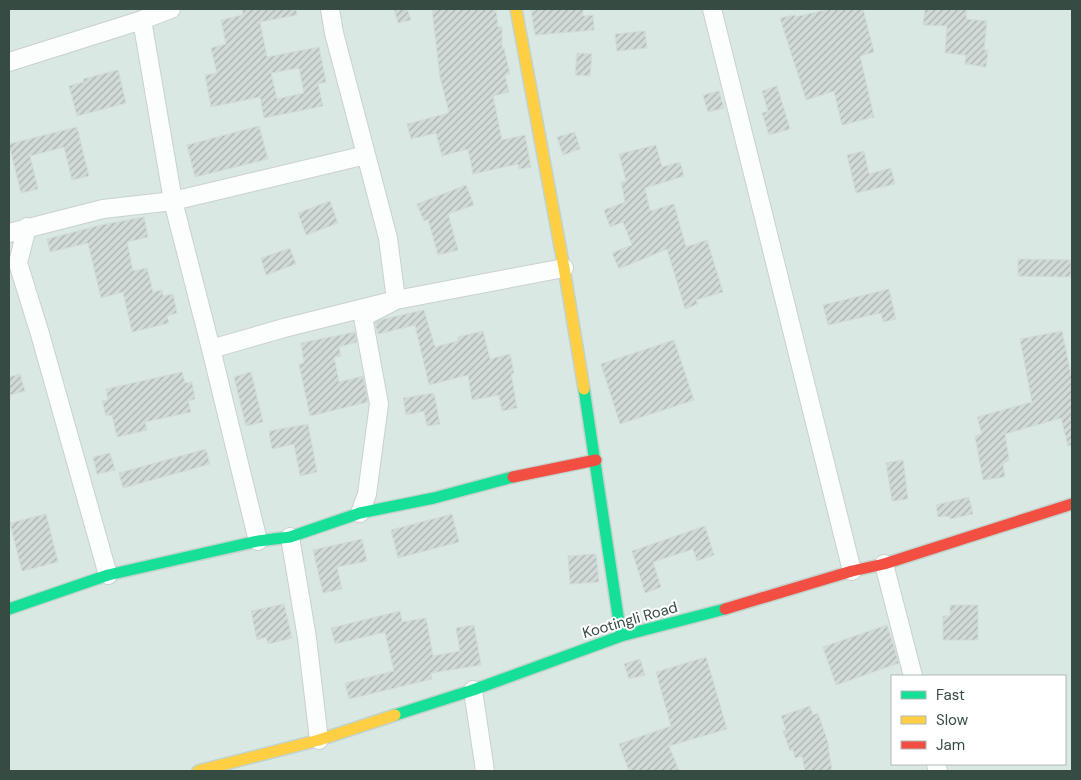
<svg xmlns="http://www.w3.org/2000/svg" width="1081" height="780" viewBox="0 0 1081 780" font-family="'DM Sans',sans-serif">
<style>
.residential{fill:#d9e8e2;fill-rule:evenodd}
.building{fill:url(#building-hatch);stroke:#d1dcd7;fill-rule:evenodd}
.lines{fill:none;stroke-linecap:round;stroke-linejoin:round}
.street-casing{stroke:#c9d1ce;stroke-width:20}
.fast-casing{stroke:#c2d3cd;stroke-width:14}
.slow-casing{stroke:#c2d3cd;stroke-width:14}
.jam-casing{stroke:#c2d3cd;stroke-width:14}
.street{stroke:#fcfdfd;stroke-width:18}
.fast{stroke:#16e098;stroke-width:11}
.slow{stroke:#ffcf43;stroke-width:11}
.jam{stroke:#f24e42;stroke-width:11}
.labels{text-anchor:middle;stroke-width:4;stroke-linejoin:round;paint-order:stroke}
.street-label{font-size:15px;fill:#364b42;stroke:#fff}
</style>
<defs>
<pattern id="building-hatch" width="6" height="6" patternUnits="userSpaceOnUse" patternTransform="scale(1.25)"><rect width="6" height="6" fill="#d1dad6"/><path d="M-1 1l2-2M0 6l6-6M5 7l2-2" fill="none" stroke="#aab3af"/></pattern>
</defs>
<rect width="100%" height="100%" fill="#ecf3f0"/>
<path class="residential" d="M 9,9 L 1072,9 L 1072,771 L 9,771 ZM 892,676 L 1065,676 L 1065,764 L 892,764 Z"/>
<path class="building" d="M 242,9 L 296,9 L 297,15 L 260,22 L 267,57 L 319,47 L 326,82 L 318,84 L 323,106 L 264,118 L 260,97 L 211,107 L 205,75 L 217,73 L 211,48 L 226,44 L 221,20 L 243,15 ZM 299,68 L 304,93 L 277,99 L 271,73 Z
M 394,9 L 407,9 L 411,20 L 398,23 Z
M 432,9 L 496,9 L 498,27 L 502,26 L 502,48 L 504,48 L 510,74 L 505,75 L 509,92 L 493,96 L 502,140 L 525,135 L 531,167 L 519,169 L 518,164 L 473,174 L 468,149 L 442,156 L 436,133 L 411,139 L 407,124 L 449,113 L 440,77 Z
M 531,9 L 583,9 L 583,16 L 593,15 L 594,30 L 535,35 Z
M 830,9 L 863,9 L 874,52 L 860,56 L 874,117 L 842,125 L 834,91 L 806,100 L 780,18 L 795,15 L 795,17 Z
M 925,9 L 967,9 L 966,19 L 987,21 L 984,50 L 988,50 L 986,67 L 965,64 L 966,55 L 945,53 L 947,26 L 923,25 Z
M 645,31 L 647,48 L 617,51 L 615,34 Z
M 577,53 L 592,54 L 590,76 L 575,75 Z
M 118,70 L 126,103 L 77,116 L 69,86 L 84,82 L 83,79 Z
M 777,86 L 790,129 L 769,135 L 762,113 L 768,111 L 762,91 Z
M 719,91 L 724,108 L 708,112 L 703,95 Z
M 259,126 L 268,159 L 195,177 L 187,145 Z
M 77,127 L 89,176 L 72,180 L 64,147 L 30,156 L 38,189 L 21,193 L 9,144 Z
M 575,132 L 580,149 L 563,155 L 557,137 Z
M 656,145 L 662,167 L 680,162 L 684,176 L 645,188 L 650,211 L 674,204 L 686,247 L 707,240 L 723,292 L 696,300 L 698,304 L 685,309 L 667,249 L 619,269 L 612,253 L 632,245 L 623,222 L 610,227 L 604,210 L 625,202 L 621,182 L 626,181 L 619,154 Z
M 864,151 L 869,174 L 891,168 L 895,184 L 856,193 L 847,155 Z
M 466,185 L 474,205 L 448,214 L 458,250 L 438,255 L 428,219 L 424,221 L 417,204 Z
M 330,201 L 338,223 L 306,235 L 298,213 Z
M 144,217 L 148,237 L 127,242 L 133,271 L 147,268 L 153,292 L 162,290 L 163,296 L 173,294 L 177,313 L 167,316 L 169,323 L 132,332 L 123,292 L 101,298 L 88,243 L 50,252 L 47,239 L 101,225 Z
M 290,248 L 296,264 L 266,275 L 261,258 Z
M 1018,259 L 1071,260 L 1071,277 L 1018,276 Z
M 889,289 L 896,319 L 883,322 L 881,313 L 828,325 L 823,305 Z
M 424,310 L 435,347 L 458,341 L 458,337 L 483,331 L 490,359 L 510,354 L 514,373 L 511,374 L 517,408 L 502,411 L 499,395 L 472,400 L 468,375 L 429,385 L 415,325 L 378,334 L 375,323 L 380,320 Z
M 1062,331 L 1071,375 L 1072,374 L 1072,445 L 1068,446 L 1061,418 L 1005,434 L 1009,460 L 1003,464 L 1005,477 L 983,480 L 975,436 L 982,434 L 977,417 L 1032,402 L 1020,339 Z
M 355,332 L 357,342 L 339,347 L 341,356 L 334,357 L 339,382 L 363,376 L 368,402 L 310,416 L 299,364 L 304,363 L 301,343 Z
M 674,340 L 694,400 L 620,424 L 601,364 Z
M 182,372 L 185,383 L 192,382 L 195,399 L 188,401 L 191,412 L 145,422 L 147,430 L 117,437 L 112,415 L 106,416 L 102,401 L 108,400 L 106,389 Z
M 251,372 L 263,422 L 246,426 L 234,377 Z
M 20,374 L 25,391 L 9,395 L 9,377 Z
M 434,393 L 440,424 L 427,426 L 424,411 L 406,415 L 403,398 Z
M 308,424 L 317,472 L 300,476 L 294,444 L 272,449 L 269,431 Z
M 206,449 L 210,464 L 123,488 L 119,473 Z
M 110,453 L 115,470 L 97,474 L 93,457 Z
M 903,460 L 908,499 L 892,501 L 886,463 Z
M 969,497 L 973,514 L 950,519 L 949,516 L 938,517 L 936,505 Z
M 46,514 L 58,562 L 22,571 L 10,523 Z
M 452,514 L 459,542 L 398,558 L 391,530 Z
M 705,526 L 714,555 L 697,561 L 693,549 L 653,562 L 661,587 L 645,593 L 632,551 Z
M 362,539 L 367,561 L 337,567 L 342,589 L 323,593 L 313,550 Z
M 596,554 L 599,582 L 570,584 L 568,556 Z
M 284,604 L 292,638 L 268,644 L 266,637 L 257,640 L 251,611 Z
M 950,605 L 978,605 L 978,640 L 943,640 L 943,616 L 950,616 Z
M 400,611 L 402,622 L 426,618 L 433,656 L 460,651 L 456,628 L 474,625 L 481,665 L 431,673 L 432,679 L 349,699 L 345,683 L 394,671 L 385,632 L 335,644 L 331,628 Z
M 887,625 L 899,663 L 836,685 L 823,647 Z
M 706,657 L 727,729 L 669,746 L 679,771 L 629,771 L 619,744 L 671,726 L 656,672 Z
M 640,659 L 645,675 L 629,679 L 624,664 Z
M 810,706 L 813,715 L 818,713 L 829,746 L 828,747 L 832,771 L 805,771 L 802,756 L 795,758 L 793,750 L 790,751 L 783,731 L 786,730 L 781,716 Z"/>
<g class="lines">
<g class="street-casing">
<path id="street" d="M 330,9 L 334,33 L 388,238 L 396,300 L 363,317 L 379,404 L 367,494 L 360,513
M 712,9 L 852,571
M 142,20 L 173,201 L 366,155
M 9,62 L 142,20 L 171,9
M 27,227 L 18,263 L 40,334 L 108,575
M 9,233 L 103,209 L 173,201 L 211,349
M 290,537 L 307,638 L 319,740
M 258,541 L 211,349 L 284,328 L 396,300 L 564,268
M 884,564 L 913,676
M 473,690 L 485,771
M 936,764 L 938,771"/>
</g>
<g class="fast-casing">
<path id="fast" d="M 584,389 L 621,636
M 9,609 L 108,575 L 258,541 L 290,537 L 360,513 L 434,498 L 513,477
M 395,715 L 473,690 L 621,636 L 725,609"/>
</g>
<g class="slow-casing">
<path id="slow" d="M 516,9 L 564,268 L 584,389
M 198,771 L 319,740 L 395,715"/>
</g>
<g class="jam-casing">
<path id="jam" d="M 513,477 L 596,460
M 725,609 L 852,571 L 884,564 L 1072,504"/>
</g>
<use href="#street" class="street"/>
<use href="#fast" class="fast"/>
<use href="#slow" class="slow"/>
<use href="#jam" class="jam"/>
</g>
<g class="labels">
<g class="street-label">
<text transform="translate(630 620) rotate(-16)" y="5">Kootingli Road</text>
</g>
</g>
<rect width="1081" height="780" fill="none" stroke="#364b42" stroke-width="20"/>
<rect x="891" y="675" width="175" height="90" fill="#ffffff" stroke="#afb7b3"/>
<rect x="901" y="691" width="25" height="8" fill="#16e098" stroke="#afb7b3"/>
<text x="936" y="700" font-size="15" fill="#364b42">Fast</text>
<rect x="901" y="716" width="25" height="8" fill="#ffcf43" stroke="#afb7b3"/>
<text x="936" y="725" font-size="15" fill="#364b42">Slow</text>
<rect x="901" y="741" width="25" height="8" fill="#f24e42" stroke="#afb7b3"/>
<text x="936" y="750" font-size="15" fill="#364b42">Jam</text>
</svg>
